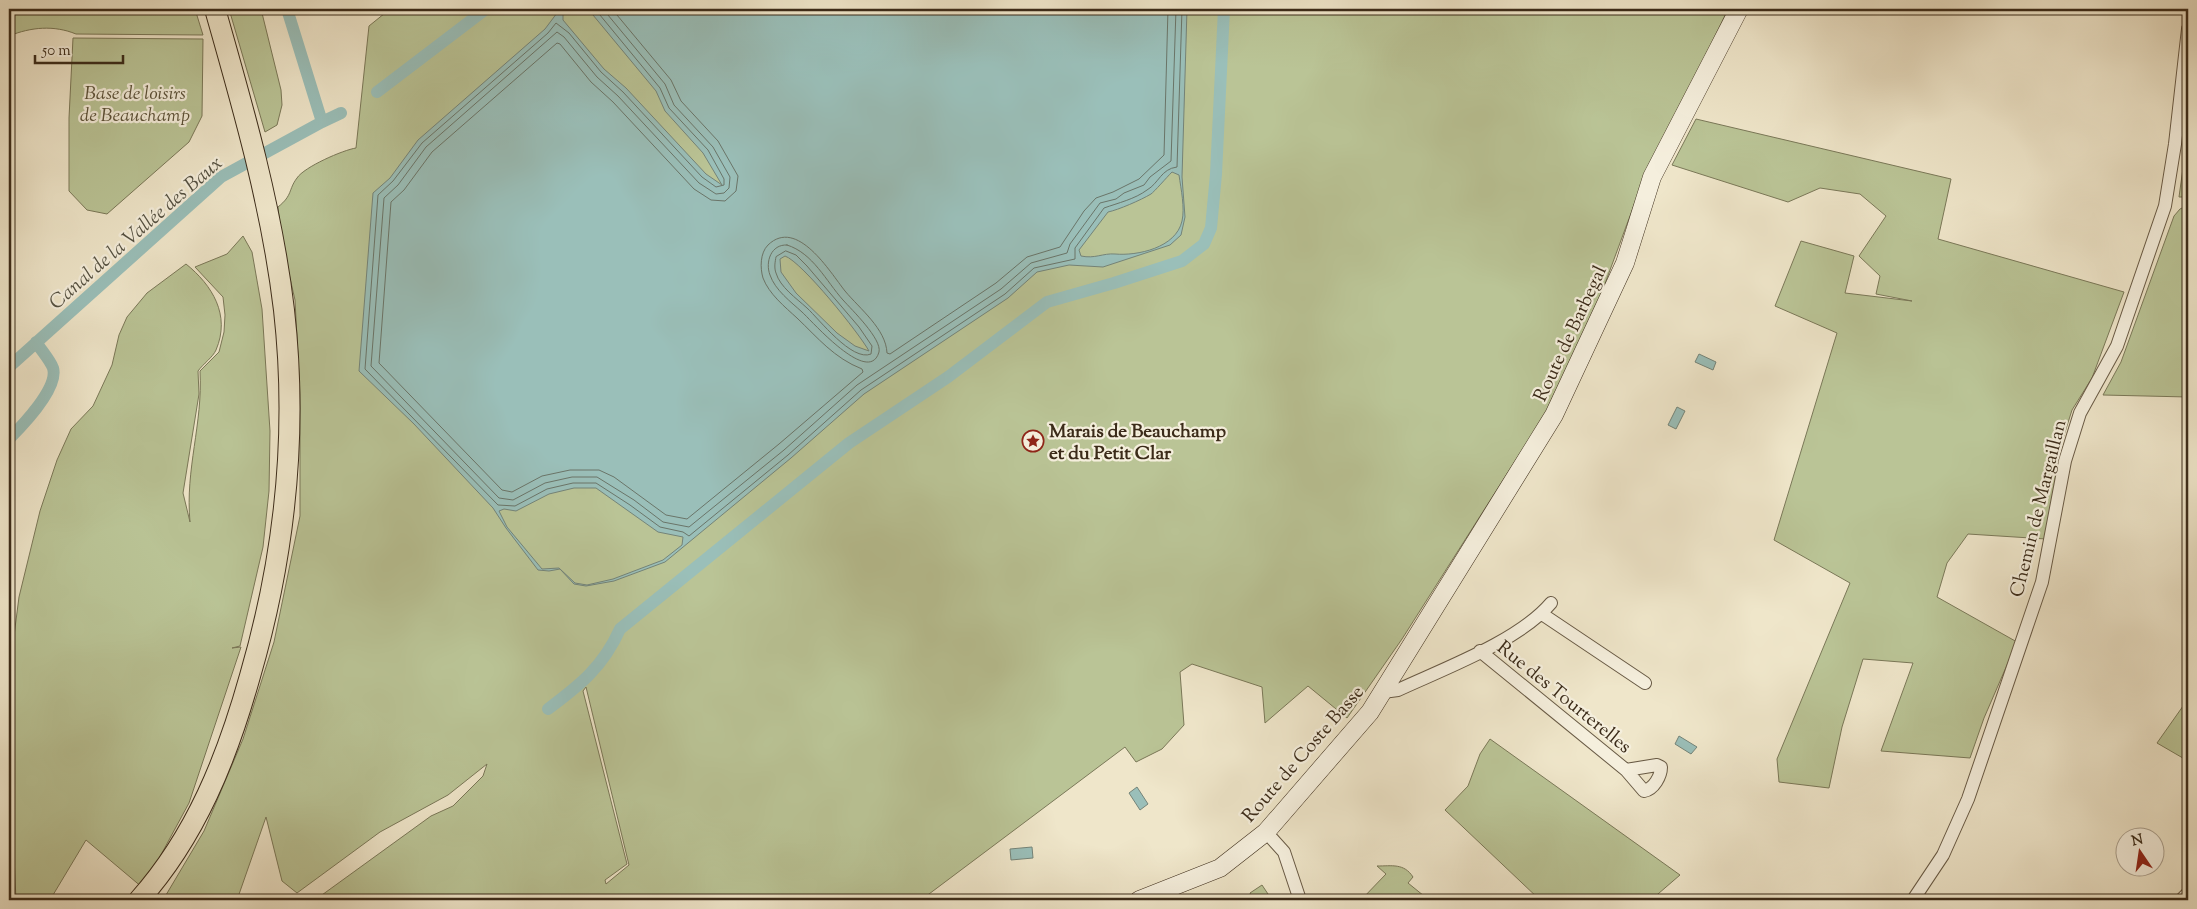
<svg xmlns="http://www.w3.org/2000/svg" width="2197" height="909" viewBox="0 0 2197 909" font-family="'Sorts Mill Goudy',serif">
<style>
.green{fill:#bac496;stroke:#7a7858;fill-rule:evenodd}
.water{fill:#9abfb9;stroke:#748479;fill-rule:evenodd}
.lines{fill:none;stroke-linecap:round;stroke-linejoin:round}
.shore{stroke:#6a7569;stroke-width:1}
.canal{stroke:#9abfb9;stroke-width:12}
.street-casing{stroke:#685a45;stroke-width:14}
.secondary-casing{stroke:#3b2b19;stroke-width:19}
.primary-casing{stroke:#3b2b19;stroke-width:22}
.street{stroke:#f5efdd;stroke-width:12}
.secondary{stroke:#f5efdd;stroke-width:18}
.primary{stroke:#efe6ca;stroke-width:20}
.labels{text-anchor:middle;stroke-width:4.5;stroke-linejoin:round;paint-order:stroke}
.park-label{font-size:19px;font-style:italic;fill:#5b5138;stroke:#f5efdd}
.street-label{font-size:19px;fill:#3b2b19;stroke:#f5efdd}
.poi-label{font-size:19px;font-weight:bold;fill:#3b2b19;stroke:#f5efdd;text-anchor:start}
.water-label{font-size:20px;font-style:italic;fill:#535041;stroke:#f5efdd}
</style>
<rect width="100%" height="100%" fill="#efe6ca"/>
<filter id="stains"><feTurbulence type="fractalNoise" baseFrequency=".004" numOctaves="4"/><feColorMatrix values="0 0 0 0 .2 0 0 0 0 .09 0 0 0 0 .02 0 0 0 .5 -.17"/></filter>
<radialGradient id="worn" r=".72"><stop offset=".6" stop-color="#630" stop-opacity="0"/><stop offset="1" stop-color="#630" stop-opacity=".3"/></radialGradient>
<path class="green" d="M 9,9 L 195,9 L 203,35 L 76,34 C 54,25 31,27 9,36 Z
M 229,9 L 261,9 L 281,90 L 282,105 L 277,125 L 265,132 Z
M 390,9 L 1728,9 L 1634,205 L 1596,308 L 1545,414 L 1402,639 L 1347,718 L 1308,686 L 1265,723 L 1262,687 L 1192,664 L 1180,672 L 1184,725 L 1162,749 L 1136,762 L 1125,747 L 921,900 L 647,900 L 643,895 L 637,900 L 315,900 L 431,816 L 453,806 L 483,776 L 487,764 L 448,795 L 380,832 L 297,893 L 282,881 L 266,817 L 237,900 L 163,900 L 204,831 L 243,739 L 274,642 L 300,516 L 300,394 L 295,300 L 282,243 L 278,207 C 293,195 288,190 297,178 C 304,167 343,150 356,148 L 369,26 ZM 586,687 L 629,865 L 606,884 L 605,880 L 627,864 L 583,691 Z
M 73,38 L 203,39 L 202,116 L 189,142 L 107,214 L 87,210 L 69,191 L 69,118 Z
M 1696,119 L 1951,179 L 1938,239 L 2124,292 L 2092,378 L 2072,410 L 2060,448 L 2046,539 L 1968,534 L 1947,563 L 1937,597 L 2017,642 L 1984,718 L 1970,758 L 1881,751 L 1913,663 L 1863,659 L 1842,727 L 1829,788 L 1779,782 L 1777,759 L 1850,583 L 1774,540 L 1837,333 L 1775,306 L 1801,241 L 1854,256 L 1845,293 L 1912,301 L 1876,294 L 1880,276 L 1859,256 L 1886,216 L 1860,194 L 1820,188 L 1788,202 L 1672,165 Z
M 2188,158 L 2188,197 L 2179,197 L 2184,161 Z
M 2188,205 L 2188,397 L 2103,395 L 2121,362 L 2174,216 L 2180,209 Z
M 243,236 L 252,252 L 262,309 L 270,431 L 269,491 L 263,547 L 240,646 L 232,648 L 241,647 L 189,803 L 143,888 L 86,840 L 50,900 L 16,900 L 9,747 L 11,659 L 19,597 L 40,511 L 57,460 L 71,429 L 93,406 L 112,365 L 119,335 L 127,317 L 147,293 L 186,264 C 212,285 231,315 216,350 C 213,357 203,364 198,371 L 199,394 L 183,493 L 190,522 C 185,469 203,424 200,371 L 219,352 L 224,332 L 225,315 L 223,297 L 195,267 L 227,254 Z
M 2188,699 L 2188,761 L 2157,743 Z
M 1490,739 L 1680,875 L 1651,900 L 1540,900 L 1445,810 L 1468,786 L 1480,754 Z
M 1377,866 C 1392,866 1404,863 1413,877 L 1408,883 L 1429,900 L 1361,900 L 1386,874 Z
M 1262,885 L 1272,900 L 1253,900 L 1250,893 Z"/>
<path class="water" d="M 560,9 L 563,9 L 563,20 L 604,69 L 626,88 L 706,174 L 722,185 L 703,153 L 665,111 L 656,91 L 588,9 L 1187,9 L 1182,177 L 1185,217 L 1181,235 L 1170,245 L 1103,267 L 1069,265 L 1037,272 L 1008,298 L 864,394 L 791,458 L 665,562 L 614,581 L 586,586 L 574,584 L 560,569 L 549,571 L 538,570 L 506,528 L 493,508 L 414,424 L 359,371 L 373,193 L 390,178 L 418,140 L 545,29 ZM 1172,172 L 1179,175 C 1181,189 1185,208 1182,221 C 1176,248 1137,256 1115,254 C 1103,253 1095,259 1081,256 L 1079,250 L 1108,212 C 1118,210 1141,200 1151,194 C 1154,192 1167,177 1172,172 ZM 785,256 C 802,262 859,333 869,351 L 855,346 L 837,333 L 796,293 L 781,272 L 780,259 ZM 574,488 L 596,488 L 658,532 L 683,537 L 682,545 L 663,560 L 613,579 L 587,585 L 575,583 L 559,568 L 542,569 L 507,527 L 499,511 L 504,509 L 516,511 L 549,494 Z
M 1699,354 L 1716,362 L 1713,370 L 1695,362 Z
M 1677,407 L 1685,411 L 1676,429 L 1668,425 Z
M 1679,736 L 1697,747 L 1691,754 L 1675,744 Z
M 1137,787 L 1148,804 L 1140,810 L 1129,793 Z
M 1032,847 L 1033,858 L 1011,860 L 1010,849 Z"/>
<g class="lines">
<path class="shore" d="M 595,9 L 660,88 L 669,108 L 708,150 L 724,179 L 724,185 L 716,187 L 702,177 L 623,92 L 601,72 L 569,33 L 556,23 L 548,33 L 422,143 L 393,181 L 378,195 L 365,369 L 498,505 L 515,506 L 547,489 L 573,483 L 596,483 L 630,505 L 660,527 L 683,532 L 689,536 L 788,455 L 861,390 L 1005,294 L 1034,268 L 1075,259 L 1075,248 L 1104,208 C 1118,203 1135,199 1147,190 C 1159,183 1161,169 1177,167 L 1182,9
M 603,9 L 665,84 L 674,105 L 713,147 L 730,177 L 729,188 L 724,193 L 716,194 L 699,183 L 618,96 L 597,77 L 564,37 L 557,32 L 426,147 L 398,185 L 384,198 L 371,366 L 499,498 L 513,500 L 545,483 L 572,477 L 597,477 L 634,500 L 663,522 L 689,527 L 784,450 L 857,385 L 1001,289 L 1031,263 L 1067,253 L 1070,244 L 1100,203 L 1116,199 L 1124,193 L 1144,185 L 1150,177 L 1171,161 L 1176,9
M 612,9 L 671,80 L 681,101 L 718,141 L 738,176 L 736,191 L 725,201 L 711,200 L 694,189 L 613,102 L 591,82 L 560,44 L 557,43 L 432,152 L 404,190 L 391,202 L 379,363 L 502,490 L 512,492 L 542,476 L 570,470 L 599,470 L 614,477 L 666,515 L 687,519 L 779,444 L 863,372 L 862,369 C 834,358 818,338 797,318 C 785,307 769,294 763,278 C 760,268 760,253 768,245 C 797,217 830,272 845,291 C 860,309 886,329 887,353 L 890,354 L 996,283 L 1027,257 L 1060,247 L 1084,211 L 1096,198 L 1113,192 L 1139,179 L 1164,155 L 1168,9
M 787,245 C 813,253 826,281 843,300 C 852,310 882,339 879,352 C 869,387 811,320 802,312 C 791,302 775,290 770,275 C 765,262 771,244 787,245 Z
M 786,251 L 796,255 L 807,266 L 859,327 L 872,346 L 871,354 C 852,362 819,319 807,308 C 796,298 780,287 776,273 C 774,268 775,262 776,257 Z"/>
<path class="canal" d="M 377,92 L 486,9
M 322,122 L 341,113
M 9,367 L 221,177 L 322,122 L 287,9
M 9,439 C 22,426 59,388 53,368 C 50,360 41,350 36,342
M 548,709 C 580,685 603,667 620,629 L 849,443 L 948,377 L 1047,302 L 1114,283 L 1182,261 L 1204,244 L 1211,228 L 1216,174 L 1224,9"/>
<g class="street-casing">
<path id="street" d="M 1542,614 L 1645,683
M 1480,651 L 1626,770 L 1644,791 C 1654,789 1661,776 1661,767 L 1657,765 L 1626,770
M 1383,692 L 1398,690 C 1443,669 1519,641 1551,603
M 1266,832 L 1284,852 L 1300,900
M 1913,900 L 1943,855 L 1968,799 L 2042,582 L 2065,461 L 2080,413 L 2117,346 L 2165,206 L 2175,144 L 2188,29
M 2181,900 L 2188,893"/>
</g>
<g class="secondary-casing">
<path id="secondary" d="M 1139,900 L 1220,868 L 1266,832 L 1370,712 L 1554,415 L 1625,263 L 1652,177 L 1739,9"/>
</g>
<g class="primary-casing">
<path id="primary" d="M 139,900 C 196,836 227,758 250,676 C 285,556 298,434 284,310 C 272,208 243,107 215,9"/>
</g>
<use href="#street" class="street"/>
<use href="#secondary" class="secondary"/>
<use href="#primary" class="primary"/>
</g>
<defs>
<g id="sight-ring" transform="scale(1.125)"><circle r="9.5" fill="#f5efdd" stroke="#8f2418" stroke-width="1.5"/><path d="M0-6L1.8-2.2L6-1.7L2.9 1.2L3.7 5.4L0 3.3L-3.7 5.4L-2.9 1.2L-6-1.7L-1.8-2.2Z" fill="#8f2418"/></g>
</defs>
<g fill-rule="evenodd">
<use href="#sight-ring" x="1033" y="441"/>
</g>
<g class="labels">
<g class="park-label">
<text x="135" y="99">Base de loisirs<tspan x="135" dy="22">de Beauchamp</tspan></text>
</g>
<g class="street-label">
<text transform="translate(1569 333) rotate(-65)" y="7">Route de Barbegal</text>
<text transform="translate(2037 508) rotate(-76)" y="7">Chemin de Margaillan</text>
<text transform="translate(1565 696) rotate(39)" y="7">Rue des Tourterelles</text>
<text transform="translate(1302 753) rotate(-49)" y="7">Route de Coste Basse</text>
</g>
<g class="poi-label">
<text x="1049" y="437">Marais de Beauchamp<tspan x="1049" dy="22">et du Petit Clar</tspan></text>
</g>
<g class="water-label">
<text transform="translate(135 232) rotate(-41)" y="7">Canal de la Vallée des Baux</text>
</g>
</g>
<rect width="2197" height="909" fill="none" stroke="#efe6ca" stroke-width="30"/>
<rect x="10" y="10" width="2177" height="889" fill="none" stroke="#3b2b19" stroke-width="2.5"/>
<rect x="15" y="15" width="2167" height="879" fill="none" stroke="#3b2b19"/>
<g transform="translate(2140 852) rotate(347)"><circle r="24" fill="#f5efdd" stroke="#aba18f"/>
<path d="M0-4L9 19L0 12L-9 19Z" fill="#8f2418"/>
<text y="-8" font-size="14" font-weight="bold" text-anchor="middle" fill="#3b2b19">N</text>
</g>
<path d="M35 55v8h88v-8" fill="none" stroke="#3b2b19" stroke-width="2.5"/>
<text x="42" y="55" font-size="15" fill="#3b2b19" stroke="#f5efdd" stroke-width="4" paint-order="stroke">50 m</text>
<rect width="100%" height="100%" filter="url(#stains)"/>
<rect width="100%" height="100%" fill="url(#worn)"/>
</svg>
